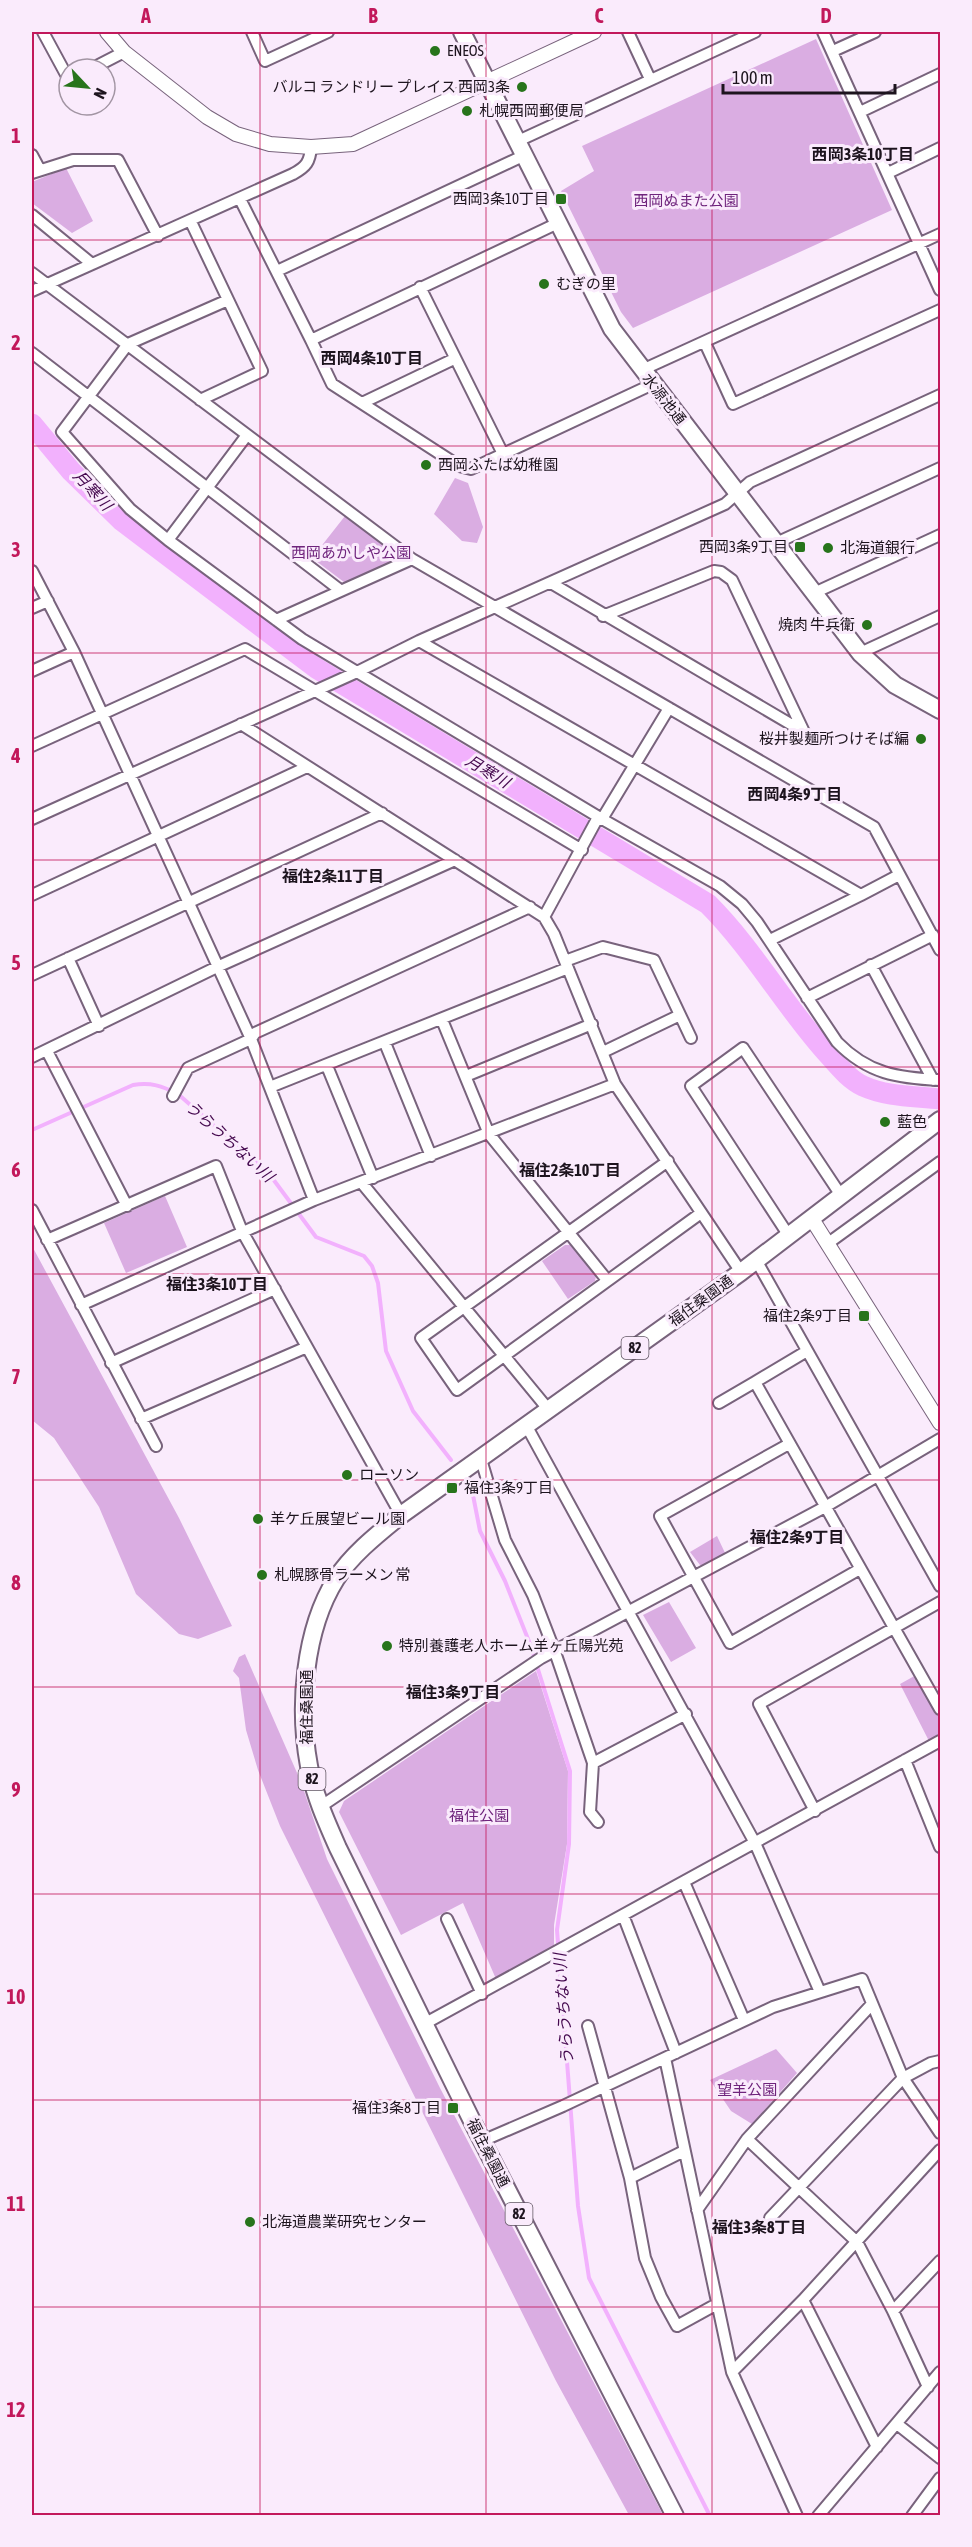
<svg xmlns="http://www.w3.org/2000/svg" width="972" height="2547" viewBox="0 0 972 2547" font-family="'Asap Condensed','Noto Sans JP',sans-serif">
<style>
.green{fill:#daade2}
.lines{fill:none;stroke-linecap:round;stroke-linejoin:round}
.stream{stroke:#f2b1fd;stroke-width:4}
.river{stroke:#f2b1fd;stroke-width:21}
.minor-casing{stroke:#78637c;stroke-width:14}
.tertiary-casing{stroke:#78637c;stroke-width:16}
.primary-casing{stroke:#78637c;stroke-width:20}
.minor{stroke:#fff;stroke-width:10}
.tertiary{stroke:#fff;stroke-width:14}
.primary{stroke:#fff;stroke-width:16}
.grid{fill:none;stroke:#c2185b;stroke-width:1.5;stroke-opacity:0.55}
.poi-dot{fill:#27741b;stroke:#faebfc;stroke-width:2}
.labels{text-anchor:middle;stroke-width:6;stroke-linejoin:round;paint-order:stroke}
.shield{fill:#faebfc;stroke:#5f5461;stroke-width:1.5}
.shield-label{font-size:14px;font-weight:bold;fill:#1d141e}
.poi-label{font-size:15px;fill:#1d141e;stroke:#faebfc;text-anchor:start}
.park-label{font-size:15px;fill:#6f247c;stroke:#faebfc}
.street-label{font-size:15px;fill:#1d141e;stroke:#faebfc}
.neighbourhood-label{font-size:16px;font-weight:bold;fill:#1d141e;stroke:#faebfc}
.water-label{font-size:16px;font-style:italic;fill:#44084e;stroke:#faebfc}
.neatline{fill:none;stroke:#c2185b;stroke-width:2}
.grid-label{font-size:20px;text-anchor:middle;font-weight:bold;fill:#c2185b}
</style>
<rect width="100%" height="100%" fill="#faebfc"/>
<path class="green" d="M 816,39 L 892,210 L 633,328 L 621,312 L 561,191 L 594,171 L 582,146 Z
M 66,168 L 93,221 L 72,233 L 32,203 L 32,182 Z
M 455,478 L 468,483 L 483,527 L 477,543 L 462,541 L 434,514 Z
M 345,516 L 407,558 L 348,585 L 312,558 Z
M 165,1196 L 187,1247 L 126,1273 L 104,1223 Z
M 565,1245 L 570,1245 L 596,1276 L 595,1281 L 568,1299 L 542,1261 Z
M 32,1246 L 179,1518 L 232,1626 L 198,1639 L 179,1634 L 136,1594 L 99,1507 L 54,1438 L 32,1420 Z
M 717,1536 L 726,1555 L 706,1567 L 700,1565 L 690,1552 Z
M 669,1602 L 696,1648 L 671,1662 L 643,1615 Z
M 245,1654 L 301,1782 L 327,1859 L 440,2088 L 663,2515 L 629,2515 L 556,2381 L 280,1826 L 258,1770 L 246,1730 L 239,1678 L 233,1671 L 239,1657 Z
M 536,1671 L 568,1771 L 567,1844 L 554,1925 L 554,1950 L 496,1979 L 463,1903 L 401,1935 L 339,1812 L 344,1801 Z
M 918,1674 L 940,1716 L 940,1738 L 930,1743 L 900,1684 Z
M 776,2049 L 797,2073 L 752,2124 L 731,2111 L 710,2080 Z"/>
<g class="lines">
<path class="stream" d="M 32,1130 L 133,1085 C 151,1082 162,1086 178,1094 L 270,1175 L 316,1237 L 364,1256 L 372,1266 L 378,1283 L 386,1351 L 413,1411 L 451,1460
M 472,1490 L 480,1531 L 505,1581 L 530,1644 L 570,1771 L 569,1844 L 557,1930 L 578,2206 L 589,2278 L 710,2516"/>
<path class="river" d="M 32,424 L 71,471 L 122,521 L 316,668 L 708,904 C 753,949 784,1005 826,1052 C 837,1064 848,1079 863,1086 C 887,1097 915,1096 940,1099"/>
<g class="minor-casing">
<path id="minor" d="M 43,32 L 69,80
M 252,32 L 265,61 L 328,32
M 628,32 L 650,79
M 823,32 L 940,290
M 833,51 L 875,32
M 91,69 L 124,52
M 860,112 L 940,74
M 518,141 L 755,32
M 32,155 L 40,170
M 32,173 L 73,160 L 118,160 L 158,236
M 888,173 L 940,148
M 240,199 L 311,340 L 558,223
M 32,215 L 92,264
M 191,222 L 262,371 L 200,400
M 277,271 L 525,155
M 32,273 L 412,559 L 874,827 L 940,950
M 420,287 L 503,454
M 32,291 L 293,174 C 306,167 310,162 311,147
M 228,300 L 128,344 L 62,432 L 130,509 L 168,540 L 302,639 L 602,819 L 720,886 L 742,904 L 757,922 L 837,1042 C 868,1074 898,1078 940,1080
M 311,340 L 332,384 L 459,466 L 471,469 L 653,384
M 705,343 L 733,404 L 940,310
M 32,353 L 340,590
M 642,370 L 940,234
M 362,403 L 454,359
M 168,540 L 247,435
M 776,543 L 940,468
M 32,571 L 74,652 L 251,1039 L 314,1200
M 551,583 L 804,732 L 732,580 L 721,572 L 714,571 L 603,616
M 814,593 L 940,535
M 32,608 L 48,601
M 276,620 L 412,559
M 419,641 L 861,895 L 899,875
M 860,653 L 940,616
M 32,671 L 74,652
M 241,724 L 544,917 L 554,934 L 615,1084 L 741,1272
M 32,746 L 245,649 L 582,850
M 32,819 L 357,672 L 419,641 L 725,504 L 750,482 L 940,395
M 32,895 L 307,767
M 544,917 L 596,821 L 602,819 L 669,708
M 770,940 L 861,895
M 68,958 L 99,1026
M 565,961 L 603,947 L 654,960 L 691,1038
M 871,965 L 933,1080
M 32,975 L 382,813
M 807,998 L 933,935
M 442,1020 L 489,1134 L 607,1280
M 385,1043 L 431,1156
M 47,1051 L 127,1206
M 603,1052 L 680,1015
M 32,1057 L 217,967 L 455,860
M 327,1066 L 373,1178
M 466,1076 L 592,1024
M 270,1087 L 568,968
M 173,1096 L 188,1068 L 251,1039 L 255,1033 L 530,907
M 668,1161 L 421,1338 L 457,1390 L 701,1213
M 361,1182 L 548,1409
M 32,1210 L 156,1446
M 789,1236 L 691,1086 L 743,1048 L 842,1197
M 47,1240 L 216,1166 L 242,1231 L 401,1515
M 827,1244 L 940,1162
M 756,1260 L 940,1586
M 81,1305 L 314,1200 L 615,1084
M 807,1351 L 755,1382 L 940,1709
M 111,1363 L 275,1289
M 719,1403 L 755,1382
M 141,1419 L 307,1347
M 526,1425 L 755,1843 L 820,1992
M 789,1444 L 660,1516 L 730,1643 L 860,1569
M 480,1456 L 505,1540 L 533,1595 L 555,1652 L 593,1763 L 590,1812 L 598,1822
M 905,1760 L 940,1847
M 593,1763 L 686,1714
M 320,1807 L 541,1658 L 825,1507 L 940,1439
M 815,1811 L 759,1704 L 940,1602
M 684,1882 L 744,2020
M 623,1915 L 676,2053
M 447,1919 L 482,1994
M 424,2024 L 940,1741
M 588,2026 L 630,2178 L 645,2258 L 661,2297 L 677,2326 L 717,2304
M 665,2058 L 732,2372 L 797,2516
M 747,2139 L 857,2242 L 893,2311 L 928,2387
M 482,2141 L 563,2106 L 773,2007 L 862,1979 L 903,2078 L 940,2133
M 630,2178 L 684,2151
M 697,2210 L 747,2139 L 872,2004
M 770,2218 L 903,2078 L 931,2063 L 940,2061
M 803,2300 L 877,2447
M 893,2311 L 940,2261
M 732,2372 L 803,2300 L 940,2150
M 897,2424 L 940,2458
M 818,2516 L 940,2372
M 912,2516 L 940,2478"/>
</g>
<g class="tertiary-casing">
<path id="tertiary" d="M 107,32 L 124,52 L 207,117 L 236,134 L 270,144 L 311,147 L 353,144 L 594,32
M 812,1219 L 940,1423"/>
</g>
<g class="primary-casing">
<path id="primary" d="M 462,32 L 612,329 L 860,653 L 895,685 L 940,710
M 675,2516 L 475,2127 L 338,1848 C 326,1821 314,1794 309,1766 C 298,1707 304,1630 336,1579 C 352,1554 379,1533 401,1515 L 741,1272 L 940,1120"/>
</g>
<use href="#minor" class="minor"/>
<use href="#tertiary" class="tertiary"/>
<use href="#primary" class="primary"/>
</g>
<path class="grid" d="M 260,32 L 260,2516M 486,32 L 486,2516M 712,32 L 712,2516M 32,240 L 940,240M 32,446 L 940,446M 32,653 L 940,653M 32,860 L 940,860M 32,1067 L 940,1067M 32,1274 L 940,1274M 32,1480 L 940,1480M 32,1687 L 940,1687M 32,1894 L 940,1894M 32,2100 L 940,2100M 32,2307 L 940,2307"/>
<g class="poi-dot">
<circle cx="435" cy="51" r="6"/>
<circle cx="522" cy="87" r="6"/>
<circle cx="467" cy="111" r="6"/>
<rect x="555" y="193" width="12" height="12" rx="3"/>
<circle cx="544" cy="284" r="6"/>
<circle cx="426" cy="465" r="6"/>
<rect x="794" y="541" width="12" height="12" rx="3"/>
<circle cx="828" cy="548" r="6"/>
<circle cx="867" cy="625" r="6"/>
<circle cx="921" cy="739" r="6"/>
<circle cx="885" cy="1122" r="6"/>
<rect x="858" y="1310" width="12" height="12" rx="3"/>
<circle cx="347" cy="1475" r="6"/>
<rect x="446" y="1482" width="12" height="12" rx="3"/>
<circle cx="258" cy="1519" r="6"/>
<circle cx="262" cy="1575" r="6"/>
<circle cx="387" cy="1646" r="6"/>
<rect x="447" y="2102" width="12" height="12" rx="3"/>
<circle cx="250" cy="2222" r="6"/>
</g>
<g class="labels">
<g class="shield">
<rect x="621.5" y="1337" width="27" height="22" rx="4.5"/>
<rect x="298.5" y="1768" width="27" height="22" rx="4.5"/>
<rect x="505.5" y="2203" width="27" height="22" rx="4.5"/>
</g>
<g class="shield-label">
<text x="635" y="1353">82</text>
<text x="312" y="1784">82</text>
<text x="519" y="2219">82</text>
</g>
<g class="poi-label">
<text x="447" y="56">ENEOS</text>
<text x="510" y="92" text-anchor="end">バルコ ランドリー プレイス 西岡3条</text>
<text x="479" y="116">札幌西岡郵便局</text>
<text x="549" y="204" text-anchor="end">西岡3条10丁目</text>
<text x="556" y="289">むぎの里</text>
<text x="438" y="470">西岡ふたば幼稚園</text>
<text x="788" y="552" text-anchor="end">西岡3条9丁目</text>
<text x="840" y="553">北海道銀行</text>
<text x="855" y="630" text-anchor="end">焼肉 牛兵衛</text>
<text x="909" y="744" text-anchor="end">桜井製麺所つけそば編</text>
<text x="897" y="1127">藍色</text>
<text x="852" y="1321" text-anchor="end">福住2条9丁目</text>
<text x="359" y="1480">ローソン</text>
<text x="464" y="1493">福住3条9丁目</text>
<text x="270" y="1524">羊ケ丘展望ビール園</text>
<text x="274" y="1580">札幌豚骨ラーメン 常</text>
<text x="399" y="1651">特別養護老人ホーム羊ヶ丘陽光苑</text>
<text x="441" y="2113" text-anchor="end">福住3条8丁目</text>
<text x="262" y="2227">北海道農業研究センター</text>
</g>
<g class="park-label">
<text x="686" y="206">西岡ぬまた公園</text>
<text x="351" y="558">西岡あかしや公園</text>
<text x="479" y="1821">福住公園</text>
<text x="747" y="2095">望羊公園</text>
</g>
<g class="street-label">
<text transform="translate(664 399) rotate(52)" y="5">水源池通</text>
<text transform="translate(701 1301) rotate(-36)" y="5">福住桑園通</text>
<text transform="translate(307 1707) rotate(-90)" y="5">福住桑園通</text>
<text transform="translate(488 2153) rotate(63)" y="5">福住桑園通</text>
</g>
<g class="neighbourhood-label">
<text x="863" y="160">西岡3条10丁目</text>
<text x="372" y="364">西岡4条10丁目</text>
<text x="795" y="800">西岡4条9丁目</text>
<text x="333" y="882">福住2条11丁目</text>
<text x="570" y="1176">福住2条10丁目</text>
<text x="217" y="1290">福住3条10丁目</text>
<text x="797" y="1543">福住2条9丁目</text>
<text x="453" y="1698">福住3条9丁目</text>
<text x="759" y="2233">福住3条8丁目</text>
</g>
<g class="water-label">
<text transform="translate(93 490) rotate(47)" y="6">月寒川</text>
<text transform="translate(488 771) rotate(31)" y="6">月寒川</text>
<text transform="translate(230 1141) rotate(42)" y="6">うらうちない川</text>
<text transform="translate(563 2009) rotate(-94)" y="6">うらうちない川</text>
</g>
</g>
<rect width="972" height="2547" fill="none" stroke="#faebfc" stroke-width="66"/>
<g transform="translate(87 87) rotate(116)"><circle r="28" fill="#faebfc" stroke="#a295a3" stroke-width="1.5"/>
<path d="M0-4.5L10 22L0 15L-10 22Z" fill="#27741b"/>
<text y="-9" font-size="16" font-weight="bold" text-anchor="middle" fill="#1d141e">N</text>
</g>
<path d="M723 84v9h172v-9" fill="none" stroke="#1d141e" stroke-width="3"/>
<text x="732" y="84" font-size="18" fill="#1d141e" stroke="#faebfc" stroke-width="4.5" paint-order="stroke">100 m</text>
<rect x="33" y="33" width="906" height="2481" class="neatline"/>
<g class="grid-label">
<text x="146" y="23">A</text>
<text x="373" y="23">B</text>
<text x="599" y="23">C</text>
<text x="826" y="23">D</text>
<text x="16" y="143">1</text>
<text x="16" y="350">2</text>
<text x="16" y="557">3</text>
<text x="16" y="763">4</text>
<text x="16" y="970">5</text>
<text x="16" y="1177">6</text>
<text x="16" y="1384">7</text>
<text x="16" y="1590">8</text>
<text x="16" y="1797">9</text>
<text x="16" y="2004">10</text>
<text x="16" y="2211">11</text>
<text x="16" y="2417">12</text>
</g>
</svg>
